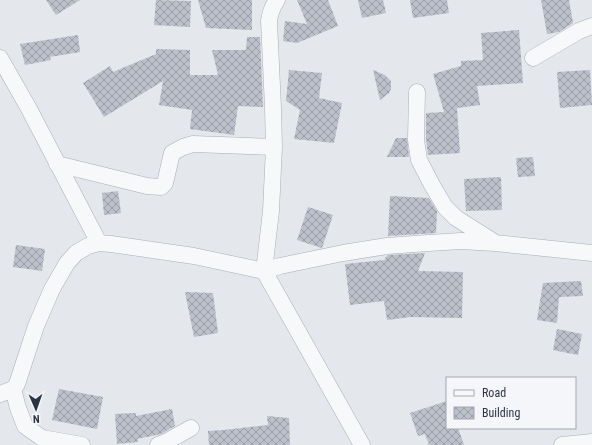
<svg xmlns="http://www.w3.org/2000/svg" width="592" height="445" viewBox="0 0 592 445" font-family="'Roboto Condensed',sans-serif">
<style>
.building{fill:url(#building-cross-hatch)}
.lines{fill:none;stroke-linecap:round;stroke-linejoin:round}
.street-casing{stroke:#a9aeb7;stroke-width:17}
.street{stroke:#f7f8fa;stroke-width:16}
</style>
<defs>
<pattern id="building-cross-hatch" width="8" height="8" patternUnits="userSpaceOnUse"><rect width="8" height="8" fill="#bbc0ca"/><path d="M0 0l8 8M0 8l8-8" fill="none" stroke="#989da6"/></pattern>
</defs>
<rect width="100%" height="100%" fill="#e4e7ec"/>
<path class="building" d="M 46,0 L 80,0 L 56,15 Z
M 156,0 L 191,1 L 190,27 L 154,25 Z
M 198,0 L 252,0 L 252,30 L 206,28 Z
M 297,0 L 328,0 L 338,26 L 297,43 L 283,41 L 285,21 L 307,24 Z
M 358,0 L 383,0 L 386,13 L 362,18 Z
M 410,0 L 447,0 L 449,13 L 413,18 Z
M 541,0 L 569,0 L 573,23 L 559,32 L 547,34 Z
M 519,30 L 523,83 L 477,86 L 480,105 L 457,108 L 460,153 L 428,155 L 426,139 L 426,113 L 444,112 L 433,74 L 461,66 L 461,61 L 483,60 L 481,33 Z
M 78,35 L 80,52 L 50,57 L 51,60 L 25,65 L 20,44 Z
M 247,37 L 260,37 L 263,107 L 238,106 L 234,135 L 190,129 L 192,110 L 159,105 L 163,81 L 104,117 L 83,83 L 110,66 L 113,72 L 156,54 L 156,49 L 190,50 L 190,75 L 218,75 L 212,50 L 246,50 Z
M 289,70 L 322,73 L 319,98 L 342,103 L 334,143 L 294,139 L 300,110 L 286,101 Z
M 373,70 L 385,75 L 391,81 L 391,89 L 389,93 L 380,100 Z
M 590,70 L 592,105 L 560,108 L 557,72 Z
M 396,138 L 407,138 L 409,157 L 387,157 Z
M 533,157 L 535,176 L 518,177 L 516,158 Z
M 501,177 L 502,210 L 466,211 L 464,179 Z
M 118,191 L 121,213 L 104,215 L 102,193 Z
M 390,196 L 429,198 L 437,211 L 436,233 L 388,236 Z
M 308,207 L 333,215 L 322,248 L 297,240 Z
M 16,245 L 45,249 L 42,271 L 13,267 Z
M 425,253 L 418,271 L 463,272 L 462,318 L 411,317 L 387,320 L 384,301 L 350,305 L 345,264 L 385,260 L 385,258 L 388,255 Z
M 581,281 L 583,296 L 559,297 L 557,323 L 537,320 L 543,283 Z
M 185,292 L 213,293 L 218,333 L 194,337 Z
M 557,329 L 582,334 L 578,355 L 553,350 Z
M 59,389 L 103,397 L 97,429 L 52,420 Z
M 447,401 L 447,428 L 458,428 L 464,445 L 429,445 L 425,434 L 418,436 L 410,413 Z
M 172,409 L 175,426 L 161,434 L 137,439 L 138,442 L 117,444 L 115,414 L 136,413 L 136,416 Z
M 267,416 L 289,418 L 290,445 L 209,445 L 208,431 L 224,430 L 268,425 Z"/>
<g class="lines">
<g class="street-casing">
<path id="street" d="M 277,0 C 272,7 270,13 269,21 L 273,108 L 274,147 L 271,211 L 264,271 L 362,445
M 0,58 L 28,107 L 99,243
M 533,58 L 579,31 L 592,26
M 417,92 L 416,140 L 419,160 L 432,185 L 445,207 L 456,218 L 494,242
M 57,164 L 147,186 L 161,187 L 165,183 L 172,153 L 183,147 L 193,144 L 274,147
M 13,389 L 18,408 L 25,426 L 42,438 L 82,445
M 0,394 L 13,389 L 17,384 L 36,326 L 52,289 L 67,263 L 76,253 L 88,246 L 99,243 L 111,244 L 194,256 L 264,271 L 280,266 L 343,253 L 387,246 L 428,243 L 461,241 L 495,243 L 592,253
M 158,445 L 166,442 L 191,428
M 562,445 L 592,442"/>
</g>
<use href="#street" class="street"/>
</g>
<rect x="446" y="377" width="130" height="52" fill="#f4f6f9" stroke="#a4a8b1"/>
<rect x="454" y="390" width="20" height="6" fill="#f7f8fa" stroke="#a4a8b1"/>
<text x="482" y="397" font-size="12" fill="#2b3445">Road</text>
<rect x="454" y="407" width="20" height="12" fill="url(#building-cross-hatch)" stroke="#a4a8b1"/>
<text x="482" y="417" font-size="12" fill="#2b3445">Building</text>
<g transform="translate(36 409) rotate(178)" stroke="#f4f6f9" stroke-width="3" paint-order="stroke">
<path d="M0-3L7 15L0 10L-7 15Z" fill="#2b3445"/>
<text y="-6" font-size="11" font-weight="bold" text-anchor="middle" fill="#2b3445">N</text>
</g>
</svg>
